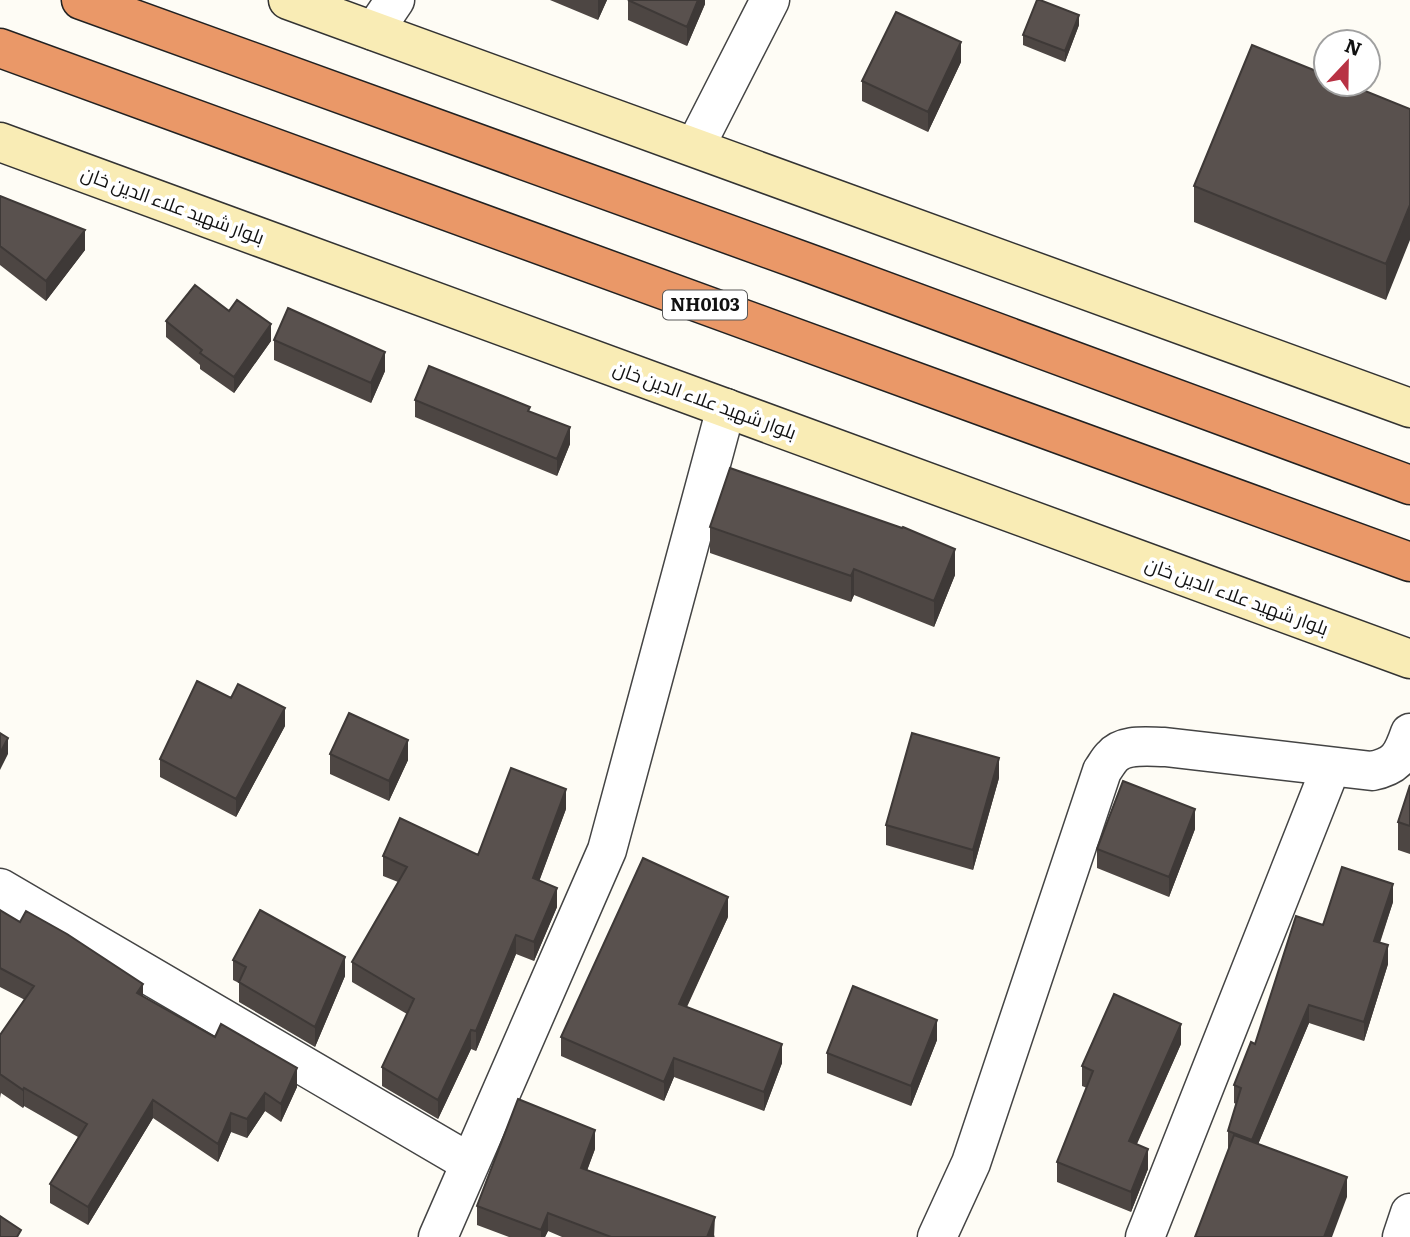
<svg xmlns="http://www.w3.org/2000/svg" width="1410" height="1237" viewBox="0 0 1410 1237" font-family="Literata,Cairo,serif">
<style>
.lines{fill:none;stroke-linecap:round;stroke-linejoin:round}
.street-casing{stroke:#444;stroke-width:41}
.secondary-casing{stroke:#333;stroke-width:41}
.highway-casing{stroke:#222;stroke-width:41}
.street{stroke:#fff;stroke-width:38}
.secondary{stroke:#f9ecb5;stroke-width:38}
.highway{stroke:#ea9868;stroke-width:38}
.wall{fill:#4d4643}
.shaded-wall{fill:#3e3937}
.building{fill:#59514e;stroke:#3e3937;stroke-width:2}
.labels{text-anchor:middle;stroke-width:7;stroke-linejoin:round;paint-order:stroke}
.shield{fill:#fff;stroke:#585858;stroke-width:2}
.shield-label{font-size:18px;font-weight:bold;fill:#111}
.street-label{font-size:19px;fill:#111;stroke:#fff}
</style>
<rect width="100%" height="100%" fill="#fefcf5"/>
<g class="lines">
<g class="street-casing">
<path id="street" d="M 374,31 L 395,0
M 695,147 L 770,0
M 0,888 L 470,1163
M 438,1237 L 607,850 L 726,408
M 937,1237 L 971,1163 L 1102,771 C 1105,767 1108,761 1112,757 C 1124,743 1148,747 1165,747 L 1372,771 C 1397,766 1402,756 1410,733
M 1145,1237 L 1331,767
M 1402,1237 L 1410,1213"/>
</g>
<g class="secondary-casing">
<path id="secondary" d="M 288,0 L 1410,408
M 0,142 L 1410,659"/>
</g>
<g class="highway-casing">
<path id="highway" d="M 81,0 L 811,264 L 1410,485
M 0,48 L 1410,562"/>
</g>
<use href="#street" class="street"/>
<use href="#secondary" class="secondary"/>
<use href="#highway" class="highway"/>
</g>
<path class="wall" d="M 550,0 L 607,0 L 598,20 Z
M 628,0 L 705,0 L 705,4 L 687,46 L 628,20 Z
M 1079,25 L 1065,62 L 1023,45 L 1023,35 Z
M 961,62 L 928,132 L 862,101 L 862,81 Z
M 1410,109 L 1386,300 L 1194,222 L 1194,186 Z
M 0,196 L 85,250 L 46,301 L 0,265 Z
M 229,311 L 271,341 L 234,393 L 200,369 L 200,365 L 166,337 L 166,321 Z
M 274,340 L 385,371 L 371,403 L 274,360 Z
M 415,400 L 530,411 L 570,444 L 557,476 L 415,417 Z
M 710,527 L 955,575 L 934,627 L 854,595 L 851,602 L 710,553 Z
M 285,726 L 236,817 L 160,777 L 160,759 Z
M 330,754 L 408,760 L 389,801 L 330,774 Z
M 999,778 L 973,870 L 886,845 L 886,825 Z
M 1410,785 L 1410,854 L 1398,850 L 1398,822 Z
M 566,809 L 539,881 L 557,907 L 534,961 L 516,954 L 476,1051 L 471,1049 L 438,1119 L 382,1086 L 382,1067 L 407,1014 L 352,982 L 352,962 L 398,882 L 383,876 L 383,856 L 478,855 Z
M 1195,829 L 1169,897 L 1097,868 L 1097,849 Z
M 1393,902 L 1380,943 L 1388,964 L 1364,1041 L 1309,1023 L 1258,1144 L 1347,1197 L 1228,1150 L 1228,1131 L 1236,1104 L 1234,1103 L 1234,1085 L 1255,1044 L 1323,925 Z
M 0,910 L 143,996 L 297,1087 L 281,1122 L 265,1111 L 247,1138 L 231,1132 L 218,1162 L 153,1118 L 88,1225 L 50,1203 L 50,1184 L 78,1137 L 24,1106 L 23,1108 L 1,1093 L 0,1098 L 0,1035 L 25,1000 L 0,987 Z
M 728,917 L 687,1007 L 782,1063 L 764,1111 L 674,1077 L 664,1101 L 561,1056 L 561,1037 Z
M 233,960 L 345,976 L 315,1047 L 239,1002 L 239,983 L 233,980 Z
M 937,1040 L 911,1106 L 827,1073 L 827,1053 Z
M 1181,1044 L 1137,1144 L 1148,1169 L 1131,1212 L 1057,1182 L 1057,1162 L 1087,1088 L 1082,1086 L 1082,1066 Z
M 595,1149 L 587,1170 L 715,1236 L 714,1237 L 562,1237 L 548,1231 L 545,1237 L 509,1237 L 477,1225 L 477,1206 Z"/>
<path class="shaded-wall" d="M 598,0 L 607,0 L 598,20 Z
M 698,0 L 705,0 L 705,4 L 687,46 L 687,27 Z
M 1079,15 L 1079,25 L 1065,62 L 1065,51 Z
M 961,42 L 961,62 L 928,132 L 928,112 Z
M 1410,205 L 1410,240 L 1386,300 L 1386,264 Z
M 85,230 L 85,250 L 46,301 L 46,281 Z
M 271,324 L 271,341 L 234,393 L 234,377 Z
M 385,352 L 385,371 L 371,403 L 371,383 Z
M 570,427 L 570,444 L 557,476 L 557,459 Z
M 955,549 L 955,575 L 934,627 L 934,601 Z
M 854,569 L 854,595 L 851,602 L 851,576 Z
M 285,708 L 285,726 L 236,817 L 236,799 Z
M 8,738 L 8,754 L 0,770 L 0,753 Z
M 408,740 L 408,760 L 389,801 L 389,781 Z
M 999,758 L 999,778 L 973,870 L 973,850 Z
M 566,789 L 566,809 L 533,898 L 533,878 Z
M 1195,809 L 1195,829 L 1169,897 L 1169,877 Z
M 1393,884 L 1393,902 L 1374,959 L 1374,941 Z
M 557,888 L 557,907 L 534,961 L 534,942 Z
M 728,897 L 728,917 L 679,1023 L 679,1004 Z
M 516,935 L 516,954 L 476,1051 L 476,1031 Z
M 1388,945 L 1388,964 L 1364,1041 L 1364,1022 Z
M 345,957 L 345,976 L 315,1047 L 315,1027 Z
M 143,984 L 143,1002 L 137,993 Z
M 1309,1005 L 1309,1023 L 1252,1159 L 1252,1140 Z
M 937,1020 L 937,1040 L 911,1106 L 911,1086 Z
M 1181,1024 L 1181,1044 L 1129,1161 L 1129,1141 Z
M 471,1030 L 471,1049 L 438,1119 L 438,1100 Z
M 782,1044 L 782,1063 L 764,1111 L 764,1092 Z
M 674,1058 L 674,1077 L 664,1101 L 664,1082 Z
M 297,1068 L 297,1087 L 281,1122 L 281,1104 Z
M 24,1088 L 24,1106 L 23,1108 L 23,1090 Z
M 265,1093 L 265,1111 L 247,1138 L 247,1119 Z
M 153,1100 L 153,1118 L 88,1225 L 88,1207 Z
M 231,1113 L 231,1132 L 218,1162 L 218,1144 Z
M 595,1130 L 595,1149 L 581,1187 L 581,1168 Z
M 1148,1149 L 1148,1169 L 1131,1212 L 1131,1192 Z
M 1347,1177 L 1347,1197 L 1332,1237 L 1324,1237 Z
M 548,1213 L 548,1231 L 545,1237 L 541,1237 L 541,1230 Z
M 715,1217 L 714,1237 L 707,1237 Z"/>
<path class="building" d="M 628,0 L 698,0 L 687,27 Z
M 1037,0 L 1040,0 L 1079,15 L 1065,51 L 1023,35 Z
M 896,12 L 961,42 L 928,112 L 862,81 Z
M 1252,45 L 1326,75 L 1326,84 L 1348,84 L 1410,109 L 1410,205 L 1386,264 L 1194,186 Z
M 0,196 L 85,230 L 46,281 L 0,246 Z
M 195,285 L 229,311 L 237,300 L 271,324 L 234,377 L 200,353 L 202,350 L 166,321 Z
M 288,308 L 385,352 L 371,383 L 274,340 Z
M 429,366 L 530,407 L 528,411 L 570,427 L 557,459 L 415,400 Z
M 730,468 L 902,528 L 903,527 L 955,549 L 934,601 L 854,569 L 851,576 L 710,527 Z
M 197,681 L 231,698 L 238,684 L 285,708 L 236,799 L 160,759 Z
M 349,713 L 408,740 L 389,781 L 330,754 Z
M 0,733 L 8,738 L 0,753 Z
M 912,733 L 999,758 L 973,850 L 886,825 Z
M 511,768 L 566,789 L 533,878 L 557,888 L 534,942 L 516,935 L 476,1031 L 471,1030 L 438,1100 L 382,1067 L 414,999 L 352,962 L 407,867 L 383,856 L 400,818 L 478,855 Z
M 1123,781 L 1195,809 L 1169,877 L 1097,849 Z
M 1410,785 L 1410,826 L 1398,822 Z
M 643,858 L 728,897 L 679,1004 L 782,1044 L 764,1092 L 674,1058 L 664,1082 L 561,1037 Z
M 1342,867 L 1393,884 L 1374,941 L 1388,945 L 1364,1022 L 1309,1005 L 1252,1140 L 1228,1131 L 1241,1088 L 1234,1085 L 1251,1042 L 1255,1044 L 1296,916 L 1323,925 Z
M 0,910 L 20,922 L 26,911 L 67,934 L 143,984 L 137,993 L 215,1037 L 221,1024 L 297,1068 L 281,1104 L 265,1093 L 247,1119 L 231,1113 L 218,1144 L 153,1100 L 88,1207 L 50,1184 L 87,1124 L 24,1088 L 23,1090 L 0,1074 L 0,1035 L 34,986 L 0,968 Z
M 260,910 L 345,957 L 315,1027 L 239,982 L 246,967 L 233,960 Z
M 853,986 L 937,1020 L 911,1086 L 827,1053 Z
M 1114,994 L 1181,1024 L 1129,1141 L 1148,1149 L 1131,1192 L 1057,1162 L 1093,1071 L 1082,1066 Z
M 518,1099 L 595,1130 L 581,1168 L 715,1217 L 707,1237 L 611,1237 L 548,1213 L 541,1230 L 477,1206 Z
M 1234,1135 L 1347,1177 L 1324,1237 L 1195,1237 Z
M 0,1216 L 21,1230 L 17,1237 L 0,1237 Z"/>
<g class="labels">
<rect class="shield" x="663" y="290.5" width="84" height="29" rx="5"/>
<g class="shield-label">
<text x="705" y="311">NH0103</text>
</g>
<g class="street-label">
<text transform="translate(173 205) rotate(20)" y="7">بلوار شهید علاء الدین خان</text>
<text transform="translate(705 400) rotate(20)" y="7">بلوار شهید علاء الدین خان</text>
<text transform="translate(1237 596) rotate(20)" y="7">بلوار شهید علاء الدین خان</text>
</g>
</g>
<g transform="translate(1347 63) rotate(22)"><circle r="33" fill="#ffffff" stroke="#a0a0a0" stroke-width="2"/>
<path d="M0-5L12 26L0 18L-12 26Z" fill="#b83244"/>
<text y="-10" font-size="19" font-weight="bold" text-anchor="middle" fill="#111111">N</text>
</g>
</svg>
